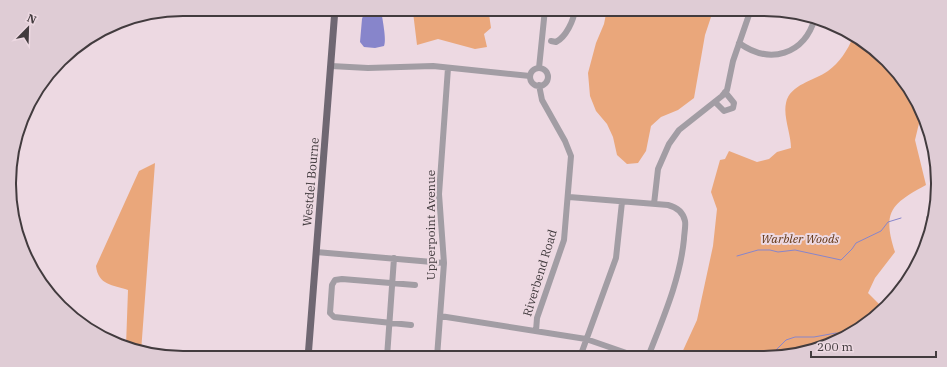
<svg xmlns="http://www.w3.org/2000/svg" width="947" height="367" viewBox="0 0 947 367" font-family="'IBM Plex Serif',serif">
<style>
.green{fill:#eaa77b}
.water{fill:#8785cb}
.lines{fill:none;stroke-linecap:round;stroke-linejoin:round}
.stream{stroke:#8785cb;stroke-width:1}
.minor{stroke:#a29da4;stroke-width:6}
.major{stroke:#6f6772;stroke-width:7}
.labels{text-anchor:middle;stroke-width:4;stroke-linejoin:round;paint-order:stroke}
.street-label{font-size:12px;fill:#423b3e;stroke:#edd9e2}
.park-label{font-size:12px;font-style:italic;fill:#603310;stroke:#edd9e2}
.rim{fill:none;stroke:#423b3e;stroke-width:2}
</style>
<rect width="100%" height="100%" fill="#edd9e2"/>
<path class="green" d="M 414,9 L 446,9 L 468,17 L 480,11 L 489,14 L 491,28 L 484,34 L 487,47 L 475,49 L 438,39 L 417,45 L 413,12 Z
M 607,9 L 688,9 L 711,17 L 705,35 L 694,98 L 678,110 L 661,117 L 651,126 L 646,151 L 638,163 L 627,164 L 617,155 L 613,137 L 607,124 L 596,111 L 590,96 L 588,73 L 596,43 L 604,24 Z
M 853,37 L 870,45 L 915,96 L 921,115 L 915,140 L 926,185 C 891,204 882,212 895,252 L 875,278 L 868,293 L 884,309 L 878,315 L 830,345 L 787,356 L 680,357 L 697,320 L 713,246 L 717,209 L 711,192 L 720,160 L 725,159 L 729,151 L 757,162 L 769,159 L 777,152 L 791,148 C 791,134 783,117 786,103 C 790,84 814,81 828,71 C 839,63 848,50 853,37 Z
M 155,163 L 141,352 L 126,346 L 128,290 C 113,285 98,285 96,266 L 139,171 Z"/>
<path class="water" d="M 365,9 L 381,9 C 382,18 387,40 384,46 L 375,48 L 364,47 L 360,42 L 362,19 Z"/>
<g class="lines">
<path class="stream" d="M 737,256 L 758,250 L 770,250 L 778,252 L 795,250 L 841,260 L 852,249 L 856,243 L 881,231 L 888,222 L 901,218
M 769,357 L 786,340 L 795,337 L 814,337 L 836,333 L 846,335"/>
<path class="minor" d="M 551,41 L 556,42 C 566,37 574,20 575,9
M 739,43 C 770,65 804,55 815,18
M 331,66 L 368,68 L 433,66 L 530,76
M 539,68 L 545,9
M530 77a9 9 0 1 1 18 0a9 9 0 1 1-18 0Z
M 715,102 L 724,111 L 733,108 L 734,103 L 725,92
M 569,197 L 668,205 C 676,207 683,212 685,221 C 686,226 684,234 684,239 C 680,280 663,318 648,357
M 654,204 L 658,169 L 669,144 L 679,130 L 722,96 L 727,90 L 733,61 L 751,9
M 929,218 L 933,217
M 316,252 L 444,263
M 440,316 L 586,339 L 638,357
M 411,325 L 334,317 L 330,313 L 332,285 L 335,280 L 342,279 L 415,285
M 536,331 L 537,318 L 564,240 L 571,156 L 565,141 L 542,100 L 539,85
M 387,357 L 394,258
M 437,357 L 444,263 L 439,194 L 448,68
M 580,357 L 616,258 L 622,202
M 331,358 L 334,358"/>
<path class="major" d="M 308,358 L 335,9"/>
</g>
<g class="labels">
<g class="street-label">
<text transform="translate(311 182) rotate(-85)" y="4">Westdel Bourne</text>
<text transform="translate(431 225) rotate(-90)" y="4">Upperpoint Avenue</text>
<text transform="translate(540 273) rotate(-73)" y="4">Riverbend Road</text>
</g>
<g class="park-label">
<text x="800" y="243">Warbler Woods</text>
</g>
</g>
<path d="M0 0H947V367H0ZM183 16H764A167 167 0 0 1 931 183V184A167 167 0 0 1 764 351H183A167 167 0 0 1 16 184V183A167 167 0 0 1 183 16Z" fill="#dfccd5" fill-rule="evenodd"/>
<path class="rim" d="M183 16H764A167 167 0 0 1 931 183V184A167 167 0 0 1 764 351H183A167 167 0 0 1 16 184V183A167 167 0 0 1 183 16Z"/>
<g transform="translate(28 28) rotate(23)" stroke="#edd9e2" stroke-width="3" paint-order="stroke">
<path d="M0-3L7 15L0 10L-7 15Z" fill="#423b3e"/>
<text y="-6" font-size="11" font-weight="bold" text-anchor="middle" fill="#423b3e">N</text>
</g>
<path d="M811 351v6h125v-6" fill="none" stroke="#423b3e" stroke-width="2"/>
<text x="817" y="351" font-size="12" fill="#423b3e" stroke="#edd9e2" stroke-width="3" paint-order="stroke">200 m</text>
</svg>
